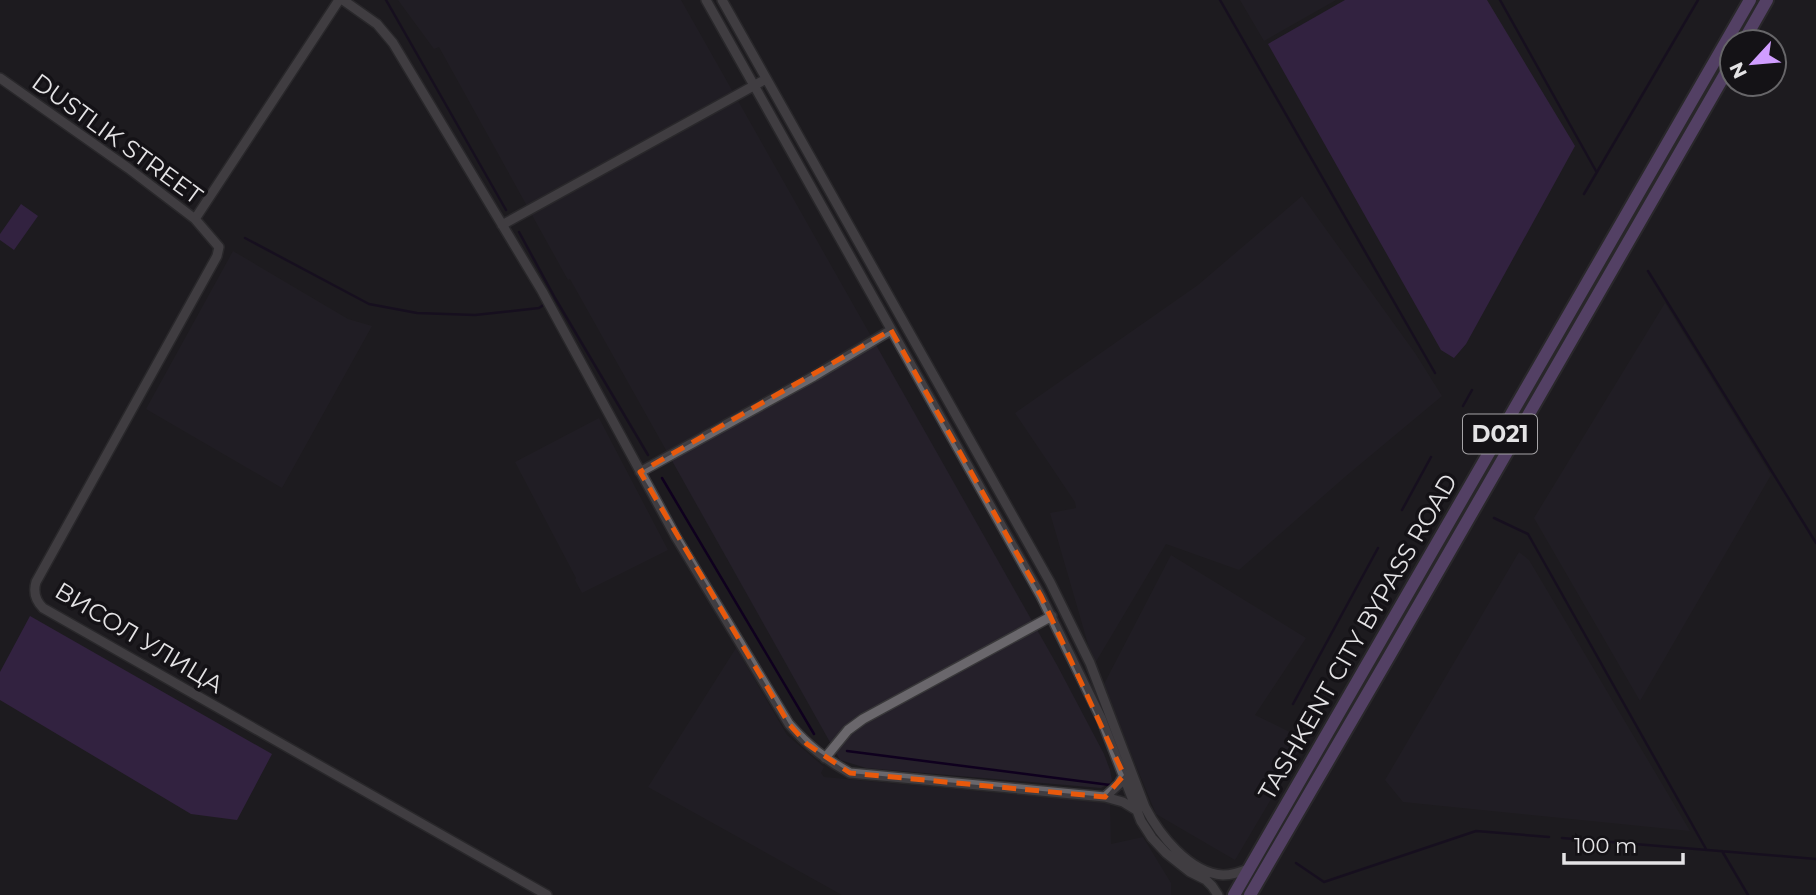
<svg xmlns="http://www.w3.org/2000/svg" width="1816" height="895" viewBox="0 0 1816 895" font-family="Montserrat,sans-serif">
<style>
.built{fill:#25202a}
.green{fill:#4c2a68}
.lines{fill:none;stroke-linecap:round;stroke-linejoin:round}
.stream{stroke:#0f001e;stroke-width:2.5}
.minor-casing{stroke:#383739;stroke-width:12}
.highway-casing{stroke:#383739;stroke-width:16}
.minor{stroke:#6a676c;stroke-width:9}
.highway{stroke:#956eb8;stroke-width:12}
.marked{fill:none;stroke:#e8590c;stroke-width:5;stroke-dasharray:14 9;stroke-linejoin:round}
.labels{text-anchor:middle;stroke-width:7;stroke-linejoin:round;paint-order:stroke}
.shield{fill:#141216;stroke:#a6a4a7;stroke-width:2}
.shield-label{font-size:23px;font-weight:bold;fill:#e4e3e5}
.street-label{font-size:24px;fill:#e4e3e5;stroke:#141216}
</style>
<rect width="100%" height="100%" fill="#1d1b1f"/>
<path class="built" d="M 398,0 L 681,0 L 1057,665 L 1104,754 L 1110,770 L 1112,780 L 1110,783 L 1101,788 L 866,768 L 840,760 L 570,279 L 568,280 L 439,47 L 434,49 Z
M 1240,0 L 1336,0 L 1264,41 Z
M 1302,196 L 1415,353 L 1442,396 L 1346,476 L 1239,570 L 1166,544 L 1094,665 L 1050,513 L 1076,508 L 1075,502 L 1015,413 L 1198,285 Z
M 233,251 L 348,319 L 372,326 L 282,488 L 146,409 Z
M 1665,303 L 1771,475 L 1640,701 L 1534,518 Z
M 599,418 L 668,550 L 582,593 L 575,580 L 576,578 L 515,462 Z
M 1519,552 L 1529,560 L 1690,831 L 1403,802 L 1385,780 Z
M 1171,555 L 1306,638 L 1255,715 L 1306,740 L 1235,860 L 1156,814 L 1103,686 Z
M 736,648 L 787,735 L 824,767 L 821,773 L 824,777 L 1110,803 L 1111,844 L 1143,837 L 1171,883 L 1171,895 L 842,895 L 648,787 Z"/>
<path class="green" d="M 1345,0 L 1487,0 L 1575,146 L 1466,344 L 1454,358 L 1441,350 L 1268,44 Z
M 21,204 L 38,216 L 14,250 L 0,240 L 0,234 Z
M 30,616 L 272,754 L 237,820 L 191,814 L 0,700 L 0,672 Z"/>
<g class="lines">
<path class="stream" d="M 386,0 L 506,210
M 1220,0 L 1435,373
M 1500,0 L 1596,171
M 1584,194 L 1698,0
M 519,232 L 555,298 L 648,455
M 245,238 L 369,304 L 417,313 L 475,315 L 539,308 L 545,304
M 1648,271 L 1816,543
M 1463,406 L 1472,390
M 662,478 L 814,734
M 1402,510 L 1431,457
M 1494,518 L 1528,534 L 1706,849
M 1293,704 L 1378,548
M 847,751 L 1110,785
M 1562,838 L 1816,859
M 1722,851 L 1748,895
M 1296,863 L 1324,882 L 1476,831 L 1549,837"/>
<g class="minor-casing">
<path id="minor" d="M 343,0 L 377,24 L 393,43 L 542,291 L 676,537 L 789,724 C 808,746 825,759 850,773 L 1105,797 L 1123,802 L 1136,810
M 706,0 L 1041,596 L 1101,718 L 1141,821 L 1152,838 L 1166,853 L 1190,872 L 1206,880 L 1212,886 L 1218,895
M 722,0 L 1050,582 L 1090,663 L 1145,807 C 1159,834 1189,873 1223,875 C 1232,875 1241,872 1250,868
M 0,78 L 128,168 L 195,219 L 219,247 L 217,256 L 36,582 C 33,592 36,601 43,608 L 547,895
M 195,219 L 339,0
M 502,225 L 766,79
M 640,472 L 814,376 L 891,330
M 825,758 L 848,730 L 863,719 L 1052,616
M 1105,797 L 1119,784 L 1124,775"/>
</g>
<g class="highway-casing">
<path id="highway" d="M 1743,42 L 1767,0
M 1234,895 L 1750,0
M 1250,895 L 1387,660 L 1732,62"/>
</g>
<use href="#minor" class="minor"/>
<use href="#highway" class="highway"/>
</g>
<path d="M0 0H1816V895H0ZM 891,330 L 1041,596 L 1124,775 L 1105,797 L 850,773 L 807,744 L 789,724 L 640,472 Z" fill="#1d1b1f" fill-opacity=".55" fill-rule="evenodd"/>
<path class="marked" d="M 891,330 L 1041,596 L 1124,775 L 1105,797 L 850,773 L 807,744 L 789,724 L 640,472 Z"/>
<g class="labels">
<rect class="shield" x="1463" y="414.5" width="74" height="39" rx="5"/>
<g class="shield-label">
<text x="1500" y="442">D021</text>
</g>
<g class="street-label">
<text transform="translate(117 139) rotate(36)" y="8">DUSTLIK STREET</text>
<text transform="translate(1358 637) rotate(-60)" y="8">TASHKENT CITY BYPASS ROAD</text>
<text transform="translate(139 638) rotate(31)" y="8">ВИСОЛ УЛИЦА</text>
</g>
</g>
<g transform="translate(1753 63) rotate(244)"><circle r="33" fill="#141216" stroke="#676669" stroke-width="2"/>
<path d="M0-5L12 26L0 18L-12 26Z" fill="#d09dff"/>
<text y="-10" font-size="19" font-weight="bold" text-anchor="middle" fill="#e4e3e5">N</text>
</g>
<path d="M1564 853v10h119v-10" fill="none" stroke="#e4e3e5" stroke-width="3.5"/>
<text x="1574" y="853" font-size="21" fill="#e4e3e5" stroke="#141216" stroke-width="5" paint-order="stroke">100 m</text>
</svg>
